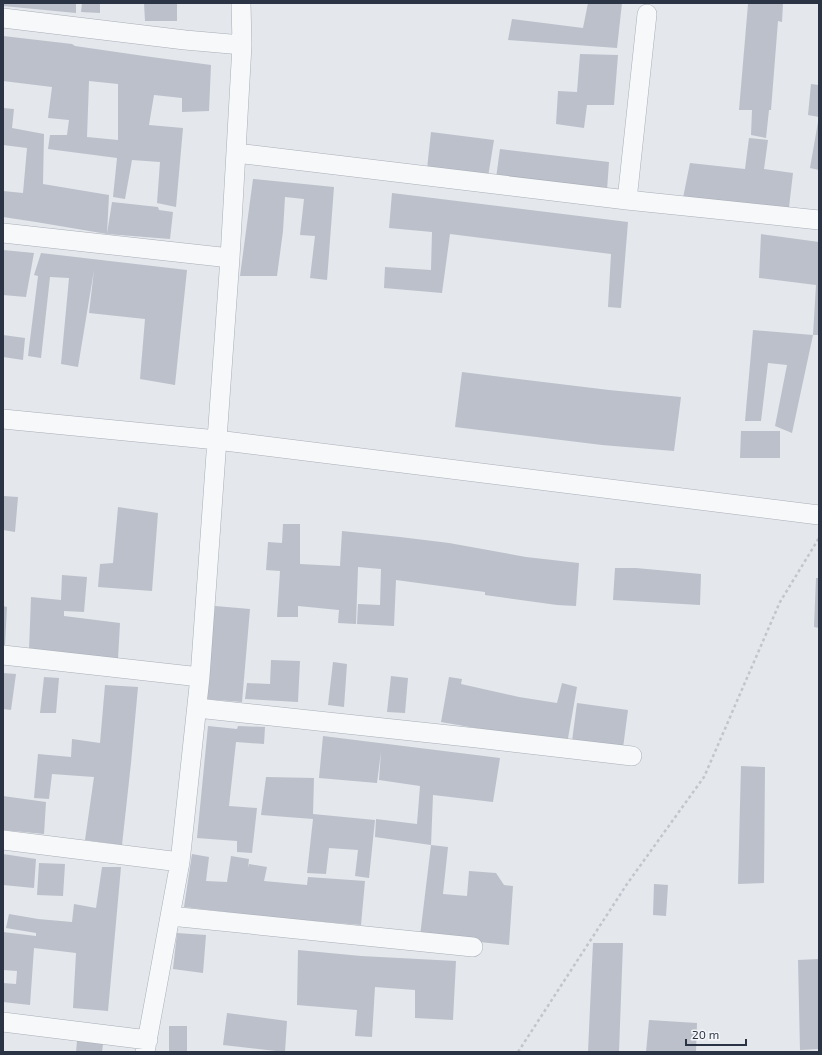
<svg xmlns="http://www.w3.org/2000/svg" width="822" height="1055" viewBox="0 0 822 1055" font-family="'Exo 2',sans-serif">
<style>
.building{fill:#bbc0ca;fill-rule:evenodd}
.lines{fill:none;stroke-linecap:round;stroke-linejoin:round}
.street-casing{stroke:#a9aeb7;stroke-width:20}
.path{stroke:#c2c5cb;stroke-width:2.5;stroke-dasharray:3 3;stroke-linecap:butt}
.street{stroke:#f7f8fa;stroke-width:19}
</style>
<rect width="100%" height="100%" fill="#e4e7ec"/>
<path class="building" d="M 3,3 L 76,3 L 76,13 L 3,6 Z
M 82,3 L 100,3 L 100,13 L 81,12 Z
M 144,3 L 177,3 L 177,21 L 145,21 Z
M 588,3 L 622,3 L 617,48 L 508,40 L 512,19 L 583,28 Z
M 750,3 L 783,3 L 782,22 L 778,21 L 771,110 L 769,110 L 766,138 L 751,135 L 752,110 L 739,110 L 748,4 Z
M 3,36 L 72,44 L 75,46 L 144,56 L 211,65 L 209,111 L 182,112 L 182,98 L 154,95 L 149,125 L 183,128 L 176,207 L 157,203 L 160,162 L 132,160 L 125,199 L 113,197 L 117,158 L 48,149 L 50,135 L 67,135 L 69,120 L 48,118 L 52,87 L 3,81 ZM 89,81 L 118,84 L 118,140 L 87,137 Z
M 580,54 L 618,55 L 614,105 L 587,105 L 584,128 L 556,124 L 558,91 L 577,92 Z
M 811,84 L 819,85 L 819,117 L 808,115 Z
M 3,108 L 14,109 L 12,128 L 44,134 L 43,184 L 109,195 L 107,234 L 112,202 L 158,207 L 159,210 L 173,212 L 170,239 L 107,234 L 36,222 L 3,217 L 3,191 L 23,193 L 27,148 L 3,145 Z
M 818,122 L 819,122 L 819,170 L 810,168 Z
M 431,132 L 494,140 L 488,177 L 427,169 Z
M 749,138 L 768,140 L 764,169 L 793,173 L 788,216 L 682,203 L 690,163 L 745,169 Z
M 500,149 L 609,162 L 607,190 L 496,178 Z
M 253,179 L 334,187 L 327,280 L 310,278 L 315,236 L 300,235 L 304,199 L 285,197 L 283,231 L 277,276 L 240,276 Z
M 392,193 L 628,222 L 621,308 L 608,307 L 611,254 L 450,234 L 442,293 L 384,288 L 385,267 L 431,270 L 432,232 L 389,228 Z
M 761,234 L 819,242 L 819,335 L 813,335 L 792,433 L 775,426 L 787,365 L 768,363 L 761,421 L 745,421 L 753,330 L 813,335 L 816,285 L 759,278 Z
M 3,250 L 34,253 L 26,297 L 3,295 Z
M 41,253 L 187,270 L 175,385 L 140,379 L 145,319 L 89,313 L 94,270 L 78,367 L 61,364 L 69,278 L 50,277 L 41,358 L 28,356 L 38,276 L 34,275 Z
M 3,335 L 25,338 L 23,360 L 3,357 Z
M 462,372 L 609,390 L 681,397 L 674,451 L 602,445 L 455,427 Z
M 741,431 L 780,431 L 780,458 L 740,458 Z
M 3,496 L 18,497 L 15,532 L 3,530 Z
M 118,507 L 158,513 L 152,591 L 98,587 L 100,564 L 113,563 Z
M 283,524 L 300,524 L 300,564 L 340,566 L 342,531 L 400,537 L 449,543 L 526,557 L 579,563 L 576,606 L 557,605 L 485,595 L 485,592 L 396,580 L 394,626 L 357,624 L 358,604 L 380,605 L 381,569 L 358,567 L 356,624 L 338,623 L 339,610 L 298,606 L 298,617 L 277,617 L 280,571 L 266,570 L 268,542 L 282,543 Z
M 615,568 L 636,568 L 701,574 L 700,605 L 613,600 Z
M 62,575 L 87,577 L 84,612 L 64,611 L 64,616 L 120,623 L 118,659 L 29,650 L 31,597 L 61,600 Z
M 816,578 L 819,578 L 819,628 L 814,627 Z
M 3,606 L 7,607 L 5,645 L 3,645 Z
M 215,606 L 250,609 L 242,702 L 204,699 Z
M 271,660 L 300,661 L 298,702 L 245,699 L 247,683 L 270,684 Z
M 333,662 L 347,664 L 344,707 L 328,705 Z
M 3,673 L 16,674 L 11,710 L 3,709 Z
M 391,676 L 408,678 L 405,713 L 387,712 Z
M 44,677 L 59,678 L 56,713 L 40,713 Z
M 449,677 L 462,679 L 461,684 L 519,697 L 557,703 L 562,683 L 577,687 L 567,744 L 441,722 Z
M 105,685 L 138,687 L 131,763 L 122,845 L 85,840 L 94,777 L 52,774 L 49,799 L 34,798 L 38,754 L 71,757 L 72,739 L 100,743 Z
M 577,703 L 628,710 L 623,748 L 572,741 Z
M 208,726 L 237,729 L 238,726 L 265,727 L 264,744 L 236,742 L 229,806 L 257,808 L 252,853 L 237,852 L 237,841 L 197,838 Z
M 323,736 L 500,758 L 493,802 L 433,795 L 431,845 L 375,837 L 376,819 L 417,824 L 420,786 L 379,780 L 381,752 L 377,783 L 319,778 Z
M 741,766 L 765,767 L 764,883 L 738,884 Z
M 266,777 L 314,778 L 313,814 L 375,820 L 369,878 L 355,876 L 358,850 L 329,848 L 326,874 L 307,873 L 313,819 L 261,815 Z
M 3,796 L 46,802 L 44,834 L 3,830 Z
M 431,845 L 448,847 L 443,894 L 467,896 L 469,871 L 496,873 L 504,885 L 513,886 L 509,945 L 420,936 Z
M 3,854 L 36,859 L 34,888 L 3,885 Z
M 192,854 L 209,857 L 206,881 L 227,882 L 231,856 L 249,859 L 248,868 L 249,864 L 267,867 L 264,881 L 307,885 L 308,877 L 365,881 L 361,925 L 243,915 L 243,914 L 184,907 Z
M 39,863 L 65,864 L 63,896 L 37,895 Z
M 102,867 L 121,867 L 108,1011 L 73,1008 L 76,953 L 34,948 L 30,1005 L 3,1002 L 3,983 L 16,984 L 17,971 L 3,970 L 3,932 L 36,936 L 36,933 L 6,928 L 9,914 L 38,919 L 72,922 L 74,904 L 96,908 Z
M 654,884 L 668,885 L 666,916 L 653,915 Z
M 177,933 L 206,935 L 203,973 L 173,969 Z
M 593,943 L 623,943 L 619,1052 L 588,1052 Z
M 298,950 L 361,956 L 456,961 L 453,1020 L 415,1018 L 415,990 L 375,987 L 372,1037 L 355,1036 L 357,1010 L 297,1005 Z
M 819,959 L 819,1049 L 800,1050 L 798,960 Z
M 227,1013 L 287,1021 L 285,1052 L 223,1045 Z
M 649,1020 L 697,1023 L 696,1052 L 646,1052 Z
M 169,1026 L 187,1026 L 187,1052 L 169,1052 Z
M 77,1041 L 103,1044 L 102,1052 L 76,1052 Z"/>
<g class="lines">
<g class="street-casing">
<path id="street" d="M 3,18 L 185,40 L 242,45
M 236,153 L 627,200 L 819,220
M 627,200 L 647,14
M 3,233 L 230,258
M 3,419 L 217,440 L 819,515
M 3,655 L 200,677
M 197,708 L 477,738 L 632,756
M 3,840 L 180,862
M 170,916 L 473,947
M 3,1022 L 148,1040
M 145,1052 L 180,862 L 200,677 L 230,258 L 242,45 L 241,3"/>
</g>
<path class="path" d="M 518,1052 L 627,884 L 704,777 L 780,602 L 819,538"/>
<use href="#street" class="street"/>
</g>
<rect width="822" height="1055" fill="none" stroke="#2b3445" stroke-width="8"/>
<path d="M686 1039v6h60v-6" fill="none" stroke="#2b3445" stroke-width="2"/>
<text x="692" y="1039" font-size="12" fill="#2b3445" stroke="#f4f6f9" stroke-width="3" paint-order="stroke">20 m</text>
</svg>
